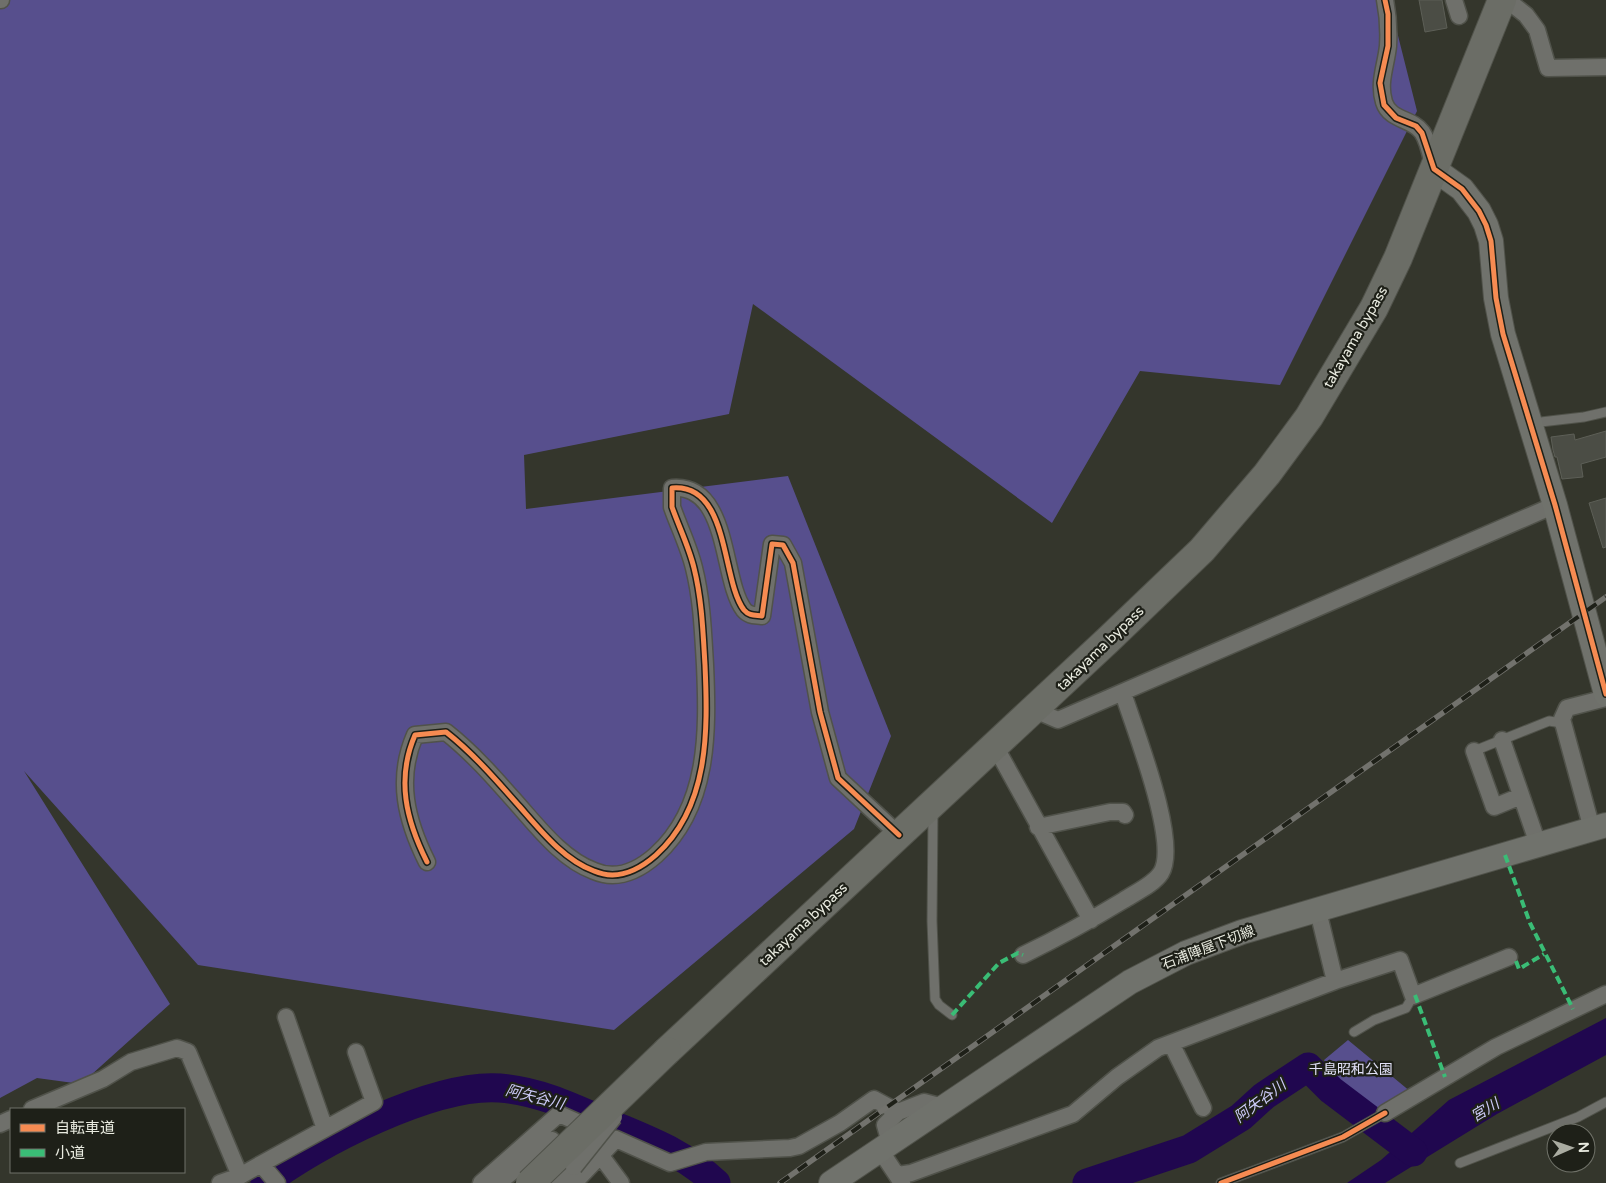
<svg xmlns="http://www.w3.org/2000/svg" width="1606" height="1183" viewBox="0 0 1606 1183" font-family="'Varela Round','Noto Sans JP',sans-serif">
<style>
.green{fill:#574f8d}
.water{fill:#20074f}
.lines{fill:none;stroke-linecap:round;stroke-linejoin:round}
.river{stroke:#20074f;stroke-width:29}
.building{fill:#4b4d45;stroke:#5d5f57}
.lane-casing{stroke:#50524a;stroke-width:11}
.street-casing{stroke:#50524a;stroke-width:19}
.secondary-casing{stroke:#50524a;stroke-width:26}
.highway-casing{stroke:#50524a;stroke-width:30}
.lane{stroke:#6f706b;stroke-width:9}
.street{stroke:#6f706b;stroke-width:16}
.secondary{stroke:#70726c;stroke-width:24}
.highway{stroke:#6b6d66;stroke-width:28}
.rail-casing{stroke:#72726d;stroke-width:5.5}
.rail{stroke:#1e2018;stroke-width:4;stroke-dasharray:11;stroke-linecap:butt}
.street-bridge-casing{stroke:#50524a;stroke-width:19;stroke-linecap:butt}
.highway-bridge-casing{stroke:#50524a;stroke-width:30;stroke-linecap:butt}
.street-bridge{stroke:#6f706b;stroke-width:16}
.highway-bridge{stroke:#6b6d66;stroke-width:28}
.quiet{stroke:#3abd76;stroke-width:4;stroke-dasharray:8 4;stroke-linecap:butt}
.cycleway-casing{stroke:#1e2018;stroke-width:8}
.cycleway{stroke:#f68b52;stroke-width:5}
.labels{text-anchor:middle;stroke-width:4.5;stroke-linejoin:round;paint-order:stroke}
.street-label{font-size:14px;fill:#e9ebe0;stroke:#1e2018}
.park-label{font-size:14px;fill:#e2e1f8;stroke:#1e2018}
.water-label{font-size:15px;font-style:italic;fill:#cdcbf9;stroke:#1e2018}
</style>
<rect width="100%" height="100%" fill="#34362c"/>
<path class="green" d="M 0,0 L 1389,0 L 1417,111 L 1280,385 L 1140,371 L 1052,523 L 753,304 L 729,414 L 524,455 L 526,509 L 788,476 L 891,736 L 854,829 L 614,1030 L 198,965 L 24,771 L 170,1004 L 81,1084 L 37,1078 L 0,1098 Z
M 1348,1040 L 1411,1092 L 1380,1110 L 1335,1083 L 1324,1060 Z"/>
<path class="water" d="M 1606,1018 L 1606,1055 L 1497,1114 L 1385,1183 L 1347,1183 L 1381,1160 L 1449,1100 Z"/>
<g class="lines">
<path class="river" d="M 265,1183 C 316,1143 435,1083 500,1088 C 541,1091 578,1110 615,1126 C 653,1142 685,1154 716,1183
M 1087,1183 L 1189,1149 L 1241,1117 L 1264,1096 L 1308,1067 L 1331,1090 L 1413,1152"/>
</g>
<path class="building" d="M 1419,0 L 1442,0 L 1447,28 L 1425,32 Z
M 1606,431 L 1606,457 L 1581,464 L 1583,477 L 1562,479 L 1557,457 L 1555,457 L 1553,450 L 1551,437 L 1574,434 L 1575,440 Z
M 1606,498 L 1606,547 L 1603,548 L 1589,503 Z"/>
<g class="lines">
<g class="lane-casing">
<path id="lane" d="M 1532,423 L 1584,417 L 1606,412
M 1474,751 L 1549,721 L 1562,723
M 933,811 L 932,921 L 935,999 L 939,1005 L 952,1015
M 1354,1032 L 1374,1020 L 1406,1008 L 1413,996
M 1460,1163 L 1578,1117 L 1606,1102
M 1221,1183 L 1343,1137 L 1385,1113"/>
</g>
<g class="street-casing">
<path id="street" d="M 0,0 L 1,0
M 1385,0 C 1388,15 1389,30 1388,46 C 1386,66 1378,82 1384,102 C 1390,121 1412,118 1422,132 C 1429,142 1431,157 1434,169
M 1454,0 L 1459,16
M 1507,0 L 1526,15 L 1537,30 L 1548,68 L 1606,67
M 1035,710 L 1058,720 L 1555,505
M 1502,740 L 1538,844
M 995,746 L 1091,920
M 1474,751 L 1494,807 L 1521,796
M 1038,827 L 1110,812 L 1123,812 L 1125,815
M 1592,829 L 1562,719 L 1567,708 L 1606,698
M 427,862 C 406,820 396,779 415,735 L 446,732 C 474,754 497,781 520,807 C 541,831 564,860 594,871 C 617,881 639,870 656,855 C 709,807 708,732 705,665 C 703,632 702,600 694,568 C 689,547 679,527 672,507 L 672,488 C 730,483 721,580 744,610 C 749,616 755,615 762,616 L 772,544 L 783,545 L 793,563 L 820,712 L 838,778 L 899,835
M 1318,911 L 1335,981
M 1023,955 C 1058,938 1091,920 1124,900 C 1136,892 1153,885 1161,873 C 1180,843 1134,728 1123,693
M 286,1017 L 325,1129
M 1171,1043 L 1203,1108
M 32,1109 L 103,1079 L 131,1062 L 177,1048 L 188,1052 L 240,1176
M 1385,1113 L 1496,1047 L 1606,994
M 0,1124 L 11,1119
M 890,1143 L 885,1125 L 898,1112 L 924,1102 L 943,1107
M 880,1150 L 902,1183
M 601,1156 L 621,1183
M 261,1164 L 374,1102 L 356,1052
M 898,1175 L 911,1173 L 1073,1114 L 1117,1077 L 1158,1048 L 1335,981 L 1400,960 L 1413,996 L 1509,957
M 220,1183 L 240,1176 L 261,1164 L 277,1183
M 481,1183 L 559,1114 L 595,1130
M 498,1183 L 552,1140
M 558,1183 L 574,1167
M 574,1183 L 616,1139 L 670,1163 L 706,1152 L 790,1148 L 799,1146 L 840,1123 L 874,1099 L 898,1112"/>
</g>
<g class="secondary-casing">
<path id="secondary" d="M 1434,169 L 1462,189 L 1479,211 L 1486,225 L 1491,241 L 1496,298 L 1503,334 L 1555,505 L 1606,694
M 831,1183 L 1130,982 L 1186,953 L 1242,932 L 1606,825"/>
</g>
<g class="highway-casing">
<path id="highway" d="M 667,1051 L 1108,640 L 1202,550 L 1267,474 L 1309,417 L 1374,308 L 1398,258 L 1502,0"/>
</g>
<use href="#lane" class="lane"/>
<use href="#street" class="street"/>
<use href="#secondary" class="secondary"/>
<use href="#highway" class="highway"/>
<g class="rail-casing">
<path id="rail" d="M 780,1183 L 1606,597"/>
</g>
<use href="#rail" class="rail"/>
<g class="street-bridge-casing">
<path id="street-bridge" d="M 574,1167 L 614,1117"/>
</g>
<g class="highway-bridge-casing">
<path id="highway-bridge" d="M 530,1183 L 667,1051"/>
</g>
<use href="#street-bridge" class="street-bridge"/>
<use href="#highway-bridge" class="highway-bridge"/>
<path class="quiet" d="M 1505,855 L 1530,923 L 1573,1009
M 1516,961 L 1519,969 L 1544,954
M 1415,995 L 1445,1077
M 952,1015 L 999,963 L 1018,953 L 1023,955"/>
<g class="cycleway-casing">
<path id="cycleway" d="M 1385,0 L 1388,14 L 1388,46 L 1380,83 L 1384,105 L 1396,118 L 1416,126 L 1422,133 L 1434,169 L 1462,189 L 1479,211 L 1486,225 L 1491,241 L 1496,298 L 1503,334 L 1555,505 L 1606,694
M 427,862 C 406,820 396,779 415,735 L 446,732 C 474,754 497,781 520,807 C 541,831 564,860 594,871 C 617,881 639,870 656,855 C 709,807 708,732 705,665 C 703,632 702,600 694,568 C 689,547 679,527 672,507 L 672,488 C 730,483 721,580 744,610 C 749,616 755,615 762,616 L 772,544 L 783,545 L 793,563 L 820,712 L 838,778 L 899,835
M 1221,1183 L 1343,1137 L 1385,1113"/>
</g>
<use href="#cycleway" class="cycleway"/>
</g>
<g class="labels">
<g class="street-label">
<text transform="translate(1355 337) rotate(-60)" y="5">takayama bypass</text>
<text transform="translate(1100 648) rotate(-44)" y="5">takayama bypass</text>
<text transform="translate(803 924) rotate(-43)" y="5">takayama bypass</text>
<text transform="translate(1208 947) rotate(-21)" y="5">石浦陣屋下切線</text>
</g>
<g class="park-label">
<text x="1351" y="1074">千島昭和公園</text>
</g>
<g class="water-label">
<text transform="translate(535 1097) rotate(14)" y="5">阿矢谷川</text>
<text transform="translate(1260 1101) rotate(-37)" y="5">阿矢谷川</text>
<text transform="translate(1485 1110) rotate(-31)" y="5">宮川</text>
</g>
</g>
<rect x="10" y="1108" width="175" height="65" fill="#1e2018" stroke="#6f7168"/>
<rect x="20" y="1124" width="25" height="8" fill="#f68b52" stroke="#6f7168"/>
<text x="55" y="1133" font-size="15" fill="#e9ebe0">自転車道</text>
<rect x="20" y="1149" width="25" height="8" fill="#3abd76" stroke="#6f7168"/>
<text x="55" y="1158" font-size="15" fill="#e9ebe0">小道</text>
<g transform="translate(1571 1148) rotate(88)"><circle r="24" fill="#1e2018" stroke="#6f7168"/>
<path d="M0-4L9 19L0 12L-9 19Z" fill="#aaaca1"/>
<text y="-8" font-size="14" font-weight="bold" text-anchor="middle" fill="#e9ebe0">N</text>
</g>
</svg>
